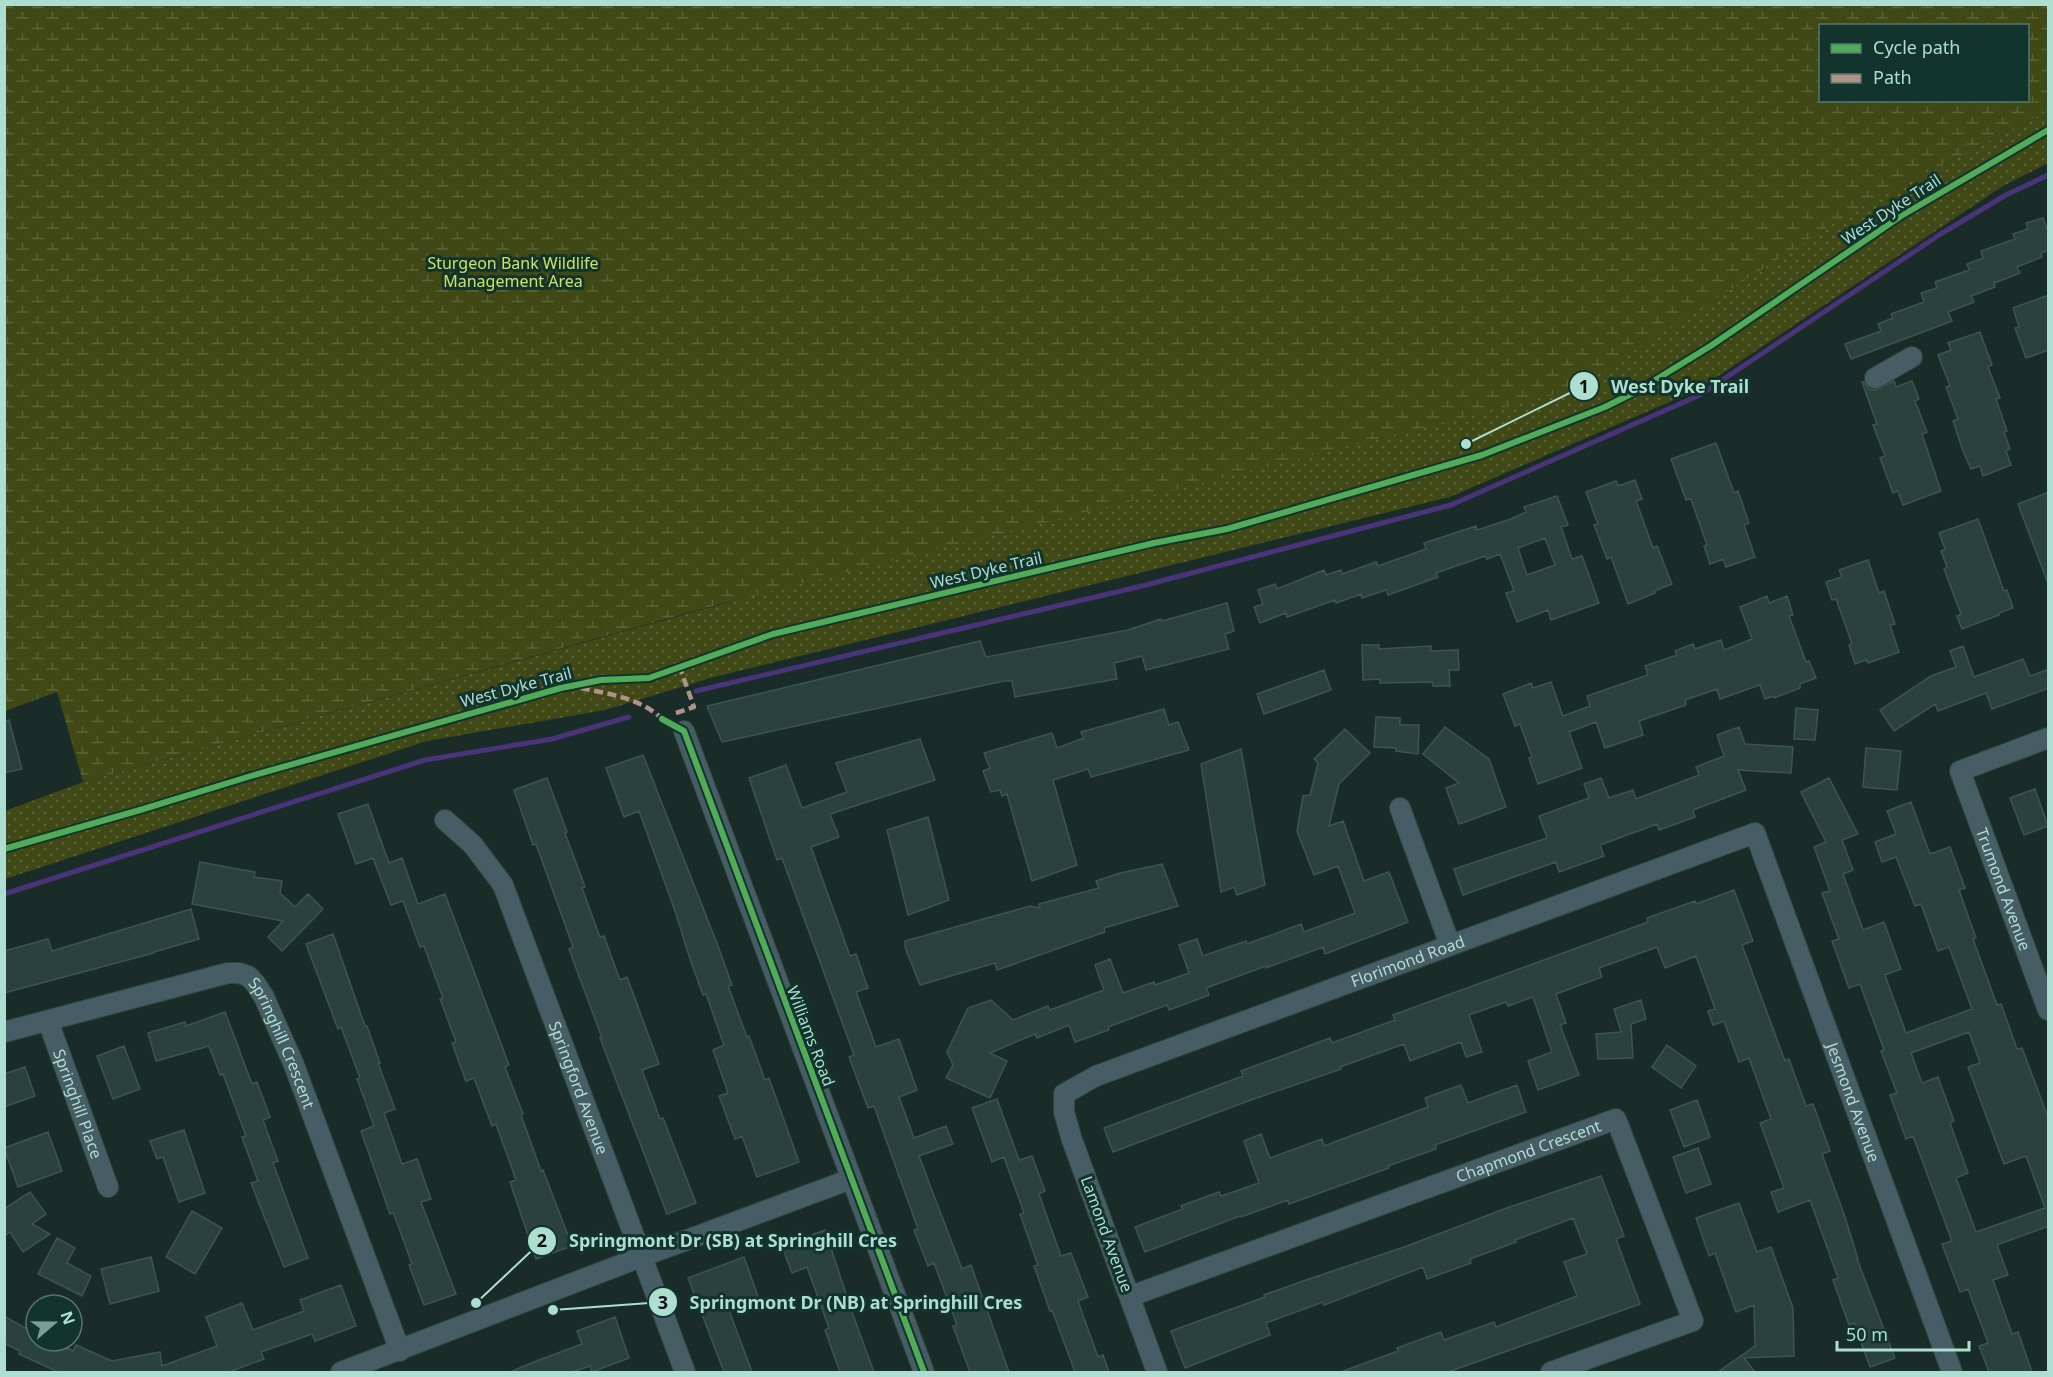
<svg xmlns="http://www.w3.org/2000/svg" width="2053" height="1377" viewBox="0 0 2053 1377" font-family="'Noto Sans',sans-serif">
<style>
.grass{fill:url(#grass-dots)}
.wetland{fill:url(#wetland-marsh);fill-rule:evenodd}
.lines{fill:none;stroke-linecap:round;stroke-linejoin:round}
.stream{stroke:#493379;stroke-width:5}
.building{fill:#2b423c;stroke:#3c5550;stroke-width:1.5;fill-rule:evenodd}
.minor-casing{stroke:#334742;stroke-width:22}
.minor{stroke:#465d66;stroke-width:20}
.quiet{stroke:#af9288;stroke-width:4.5;stroke-dasharray:9 4.5;stroke-linecap:butt}
.cycleway-casing{stroke:#12342c;stroke-width:10}
.cycleway{stroke:#51ab58;stroke-width:6}
.labels{text-anchor:middle;stroke-width:6;stroke-linejoin:round;paint-order:stroke}
.street-label{font-size:16px;fill:#aeded0;stroke:#12342c}
.park-label{font-size:16px;fill:#d1e260;stroke:#12342c}
.leader{fill:none;stroke:#aeded0;stroke-width:2}
.callout-dot{fill:#aeded0;stroke:#12342c;stroke-width:2}
.mark-label{font-size:18px;text-anchor:middle;font-weight:bold;fill:#111}
.callout-label{font-size:18px;text-anchor:middle;font-weight:bold;fill:#aeded0;stroke:#12342c;stroke-width:6;stroke-linejoin:round;paint-order:stroke}
</style>
<defs>
<pattern id="grass-dots" width="8" height="8" patternUnits="userSpaceOnUse" patternTransform="scale(1.5)"><rect width="8" height="8" fill="#404916"/><path d="M2 2h.1M6 6h.1" fill="none" stroke="#596337" stroke-width="1.8" stroke-linecap="round"/></pattern>
<pattern id="wetland-marsh" width="20" height="14" patternUnits="userSpaceOnUse" patternTransform="scale(1.5)"><rect width="20" height="14" fill="#404916"/><path d="M1 5h8M5 5V1M11 12h8M15 12V8" fill="none" stroke="#596337"/></pattern>
</defs>
<rect width="100%" height="100%" fill="#1a2c28"/>
<path class="grass" d="M 2048,111 L 2048,163 L 2003,186 L 1697,390 L 1450,497 L 714,677 L 605,710 L 427,741 L 5,879 L 5,811 L 83,782 L 726,603 L 1861,206 Z"/>
<path class="wetland" d="M 5,4 L 2048,5 L 2048,111 L 1861,206 L 1573,390 L 720,604 L 83,782 L 57,692 L 5,711 ZM 1820,26 L 2028,26 L 2028,100 L 1820,100 Z"/>
<g class="lines">
<path class="stream" d="M 696,691 L 1142,586 L 1451,505 L 1700,395 L 1939,235 L 2006,195 L 2048,175
M 4,894 L 425,760 L 552,739 L 629,717"/>
</g>
<path class="building" d="M 2043,218 L 2049,234 L 2049,250 L 2041,253 L 2042,257 L 2017,267 L 2020,273 L 1994,283 L 1995,287 L 1971,296 L 1974,302 L 1948,312 L 1952,321 L 1851,359 L 1845,344 L 1881,331 L 1878,324 L 1893,318 L 1891,314 L 1924,302 L 1921,293 L 1937,288 L 1935,282 L 1969,270 L 1967,264 L 1983,258 L 1981,251 L 2015,239 L 2013,234 L 2028,229 L 2026,223 Z
M 2049,295 L 2049,350 L 2026,358 L 2015,328 L 2019,327 L 2013,308 Z
M 1980,332 L 1992,365 L 1988,367 L 2000,398 L 1996,399 L 2007,431 L 2004,432 L 2010,449 L 2006,451 L 2011,465 L 1983,476 L 1980,466 L 1971,469 L 1963,451 L 1953,421 L 1958,419 L 1946,387 L 1950,386 L 1938,355 L 1951,350 L 1948,343 Z
M 1894,381 L 1896,387 L 1912,381 L 1919,399 L 1915,401 L 1927,432 L 1922,434 L 1941,491 L 1903,505 L 1898,491 L 1893,493 L 1880,458 L 1885,456 L 1873,425 L 1877,424 L 1862,382 L 1864,382 L 1869,389 L 1875,390 Z
M 1716,443 L 1734,493 L 1738,491 L 1749,523 L 1744,525 L 1755,557 L 1726,567 L 1723,559 L 1710,564 L 1704,546 L 1707,545 L 1691,499 L 1686,500 L 1671,459 Z
M 1635,480 L 1642,499 L 1636,501 L 1653,548 L 1657,546 L 1672,584 L 1654,591 L 1655,593 L 1628,604 L 1611,557 L 1607,559 L 1594,525 L 1598,524 L 1586,492 L 1616,481 L 1618,486 Z
M 2049,492 L 2049,580 L 2047,581 L 2018,504 Z
M 1557,496 L 1568,525 L 1561,527 L 1572,559 L 1582,556 L 1599,603 L 1551,620 L 1548,610 L 1517,622 L 1506,593 L 1514,591 L 1500,554 L 1487,559 L 1485,556 L 1436,573 L 1438,577 L 1388,595 L 1386,590 L 1362,598 L 1361,594 L 1336,603 L 1335,600 L 1287,617 L 1286,613 L 1260,623 L 1254,607 L 1263,604 L 1258,590 L 1275,584 L 1277,589 L 1324,570 L 1326,575 L 1341,570 L 1342,574 L 1376,562 L 1378,566 L 1426,549 L 1424,543 L 1476,526 L 1477,530 L 1511,519 L 1526,512 L 1524,507 ZM 1545,538 L 1555,565 L 1527,575 L 1518,548 Z
M 1978,519 L 2004,591 L 2007,590 L 2013,608 L 1999,613 L 1999,615 L 1962,629 L 1957,616 L 1961,614 L 1944,569 L 1947,567 L 1941,551 L 1945,549 L 1939,533 Z
M 1868,560 L 1879,593 L 1884,591 L 1895,624 L 1890,625 L 1899,652 L 1868,663 L 1866,660 L 1855,664 L 1849,645 L 1852,644 L 1836,599 L 1832,600 L 1826,582 L 1842,577 L 1839,570 Z
M 1767,596 L 1769,603 L 1787,596 L 1793,615 L 1789,616 L 1806,662 L 1809,661 L 1816,678 L 1800,684 L 1800,688 L 1774,698 L 1773,696 L 1765,699 L 1760,685 L 1720,699 L 1717,689 L 1685,700 L 1686,705 L 1639,721 L 1643,735 L 1605,748 L 1596,722 L 1569,732 L 1582,768 L 1538,784 L 1529,758 L 1532,757 L 1520,724 L 1515,726 L 1503,694 L 1531,683 L 1533,688 L 1551,682 L 1563,716 L 1590,706 L 1587,696 L 1648,675 L 1645,666 L 1677,655 L 1675,651 L 1693,644 L 1695,649 L 1721,640 L 1724,650 L 1752,639 L 1740,607 Z
M 1227,603 L 1234,631 L 1225,634 L 1229,649 L 1146,670 L 1142,656 L 1114,663 L 1117,679 L 1015,697 L 1012,681 L 1004,681 L 722,742 L 707,706 L 980,641 L 986,657 L 1128,630 L 1161,619 L 1162,621 Z
M 1362,645 L 1379,645 L 1379,649 L 1431,646 L 1431,651 L 1458,650 L 1459,670 L 1449,670 L 1450,686 L 1433,686 L 1432,682 L 1380,683 L 1380,679 L 1363,680 Z
M 1963,646 L 1974,677 L 2023,659 L 2030,676 L 2049,669 L 2049,688 L 1992,709 L 1986,693 L 1938,711 L 1935,704 L 1894,731 L 1880,710 L 1931,676 L 1956,667 L 1950,651 Z
M 1324,670 L 1331,690 L 1264,714 L 1257,694 Z
M 1796,708 L 1818,710 L 1815,740 L 1794,739 Z
M 1164,709 L 1169,725 L 1178,722 L 1189,750 L 1091,777 L 1088,769 L 1053,780 L 1077,865 L 1032,881 L 1007,794 L 1002,796 L 1000,790 L 991,792 L 983,771 L 990,768 L 984,753 L 1052,733 L 1057,748 L 1084,738 L 1081,732 Z
M 1376,717 L 1400,718 L 1400,725 L 1419,725 L 1418,754 L 1396,751 L 1396,748 L 1374,747 Z
M 9,720 L 22,769 L 4,773 L 4,721 Z
M 1445,727 L 1489,759 L 1506,807 L 1459,824 L 1446,788 L 1459,783 L 1423,754 Z
M 1739,727 L 1745,744 L 1793,747 L 1791,773 L 1738,770 L 1746,790 L 1693,810 L 1695,817 L 1659,830 L 1657,824 L 1600,845 L 1604,856 L 1559,872 L 1556,862 L 1463,895 L 1454,869 L 1547,838 L 1539,816 L 1589,798 L 1584,784 L 1601,778 L 1609,798 L 1633,790 L 1636,799 L 1699,775 L 1696,767 L 1724,756 L 1717,735 Z
M 1345,729 L 1370,753 L 1339,784 L 1329,826 L 1343,821 L 1364,881 L 1389,872 L 1408,922 L 1325,954 L 1323,947 L 1266,968 L 1266,966 L 1206,988 L 1209,995 L 1169,1010 L 1167,1005 L 1108,1027 L 1109,1030 L 1075,1042 L 1069,1025 L 1037,1038 L 1035,1034 L 990,1053 L 1007,1061 L 990,1098 L 946,1078 L 953,1065 L 947,1052 L 968,1008 L 991,1000 L 1013,1020 L 1048,1006 L 1050,1010 L 1104,990 L 1095,965 L 1110,959 L 1123,993 L 1154,982 L 1155,985 L 1189,973 L 1179,945 L 1197,939 L 1203,956 L 1246,941 L 1247,944 L 1301,924 L 1304,932 L 1355,913 L 1338,866 L 1314,875 L 1297,831 L 1303,796 L 1310,795 L 1318,763 L 1314,759 Z
M 920,739 L 935,780 L 830,814 L 839,837 L 811,847 L 850,956 L 856,954 L 868,988 L 856,992 L 876,1047 L 899,1039 L 917,1090 L 899,1097 L 914,1138 L 946,1126 L 953,1144 L 919,1156 L 962,1269 L 971,1265 L 1009,1372 L 970,1372 L 953,1326 L 957,1325 L 934,1263 L 928,1266 L 914,1230 L 918,1229 L 874,1106 L 868,1108 L 849,1057 L 854,1055 L 782,858 L 777,860 L 749,778 L 786,765 L 802,808 L 847,792 L 836,763 Z
M 1866,748 L 1901,751 L 1897,790 L 1863,787 Z
M 1241,749 L 1265,885 L 1237,895 L 1234,887 L 1221,892 L 1201,764 Z
M 643,755 L 718,946 L 732,985 L 728,986 L 747,1037 L 749,1036 L 765,1080 L 769,1078 L 799,1162 L 757,1177 L 742,1136 L 735,1139 L 719,1096 L 728,1093 L 713,1050 L 724,1045 L 706,994 L 703,995 L 689,956 L 676,914 L 656,858 L 639,811 L 624,817 L 606,768 Z
M 547,778 L 567,832 L 565,833 L 585,887 L 582,888 L 600,937 L 604,936 L 620,980 L 627,977 L 659,1064 L 642,1070 L 660,1119 L 663,1118 L 696,1203 L 667,1214 L 600,1038 L 602,1038 L 569,949 L 573,947 L 536,844 L 533,845 L 514,790 Z
M 1829,778 L 1858,834 L 1842,840 L 1853,870 L 1843,874 L 1863,930 L 1884,922 L 1901,969 L 1885,975 L 1906,1033 L 1972,1009 L 1949,947 L 1938,951 L 1921,904 L 1915,906 L 1896,857 L 1882,862 L 1875,842 L 1896,834 L 1887,811 L 1911,802 L 1930,854 L 1950,847 L 1965,888 L 1959,890 L 1976,938 L 1973,939 L 1997,1005 L 2001,1004 L 2017,1049 L 2022,1048 L 2049,1120 L 2049,1226 L 1997,1245 L 2008,1275 L 1993,1280 L 2012,1334 L 2018,1332 L 2032,1372 L 1989,1372 L 1979,1346 L 1988,1343 L 1968,1289 L 1960,1292 L 1942,1244 L 1952,1241 L 1913,1136 L 1906,1139 L 1890,1095 L 1897,1093 L 1881,1051 L 1884,1050 L 1860,984 L 1849,988 L 1832,941 L 1839,939 L 1822,893 L 1830,891 L 1814,847 L 1826,842 L 1801,792 ZM 1969,1032 L 1980,1063 L 1968,1067 L 2004,1164 L 2026,1156 L 2045,1208 L 1976,1232 L 1956,1178 L 1968,1173 L 1950,1123 L 1954,1121 L 1938,1077 L 1922,1083 L 1911,1053 Z
M 2035,789 L 2048,826 L 2024,835 L 2010,798 Z
M 368,804 L 389,863 L 402,858 L 418,904 L 445,894 L 509,1065 L 505,1067 L 523,1114 L 521,1115 L 541,1171 L 543,1170 L 572,1246 L 536,1259 L 510,1182 L 516,1180 L 496,1124 L 492,1126 L 474,1078 L 466,1081 L 452,1043 L 456,1042 L 440,999 L 443,998 L 424,946 L 420,947 L 403,901 L 391,905 L 373,858 L 356,864 L 338,814 Z
M 928,817 L 949,900 L 908,915 L 887,830 Z
M 200,862 L 255,872 L 254,877 L 282,881 L 280,893 L 295,907 L 308,894 L 323,909 L 282,951 L 268,937 L 283,921 L 192,904 Z
M 1162,864 L 1178,906 L 1104,928 L 1105,932 L 997,970 L 995,963 L 920,985 L 905,947 L 905,941 L 1030,906 L 1040,908 L 1039,904 L 1099,888 L 1096,881 L 1120,873 Z
M 1734,890 L 1753,941 L 1742,945 L 1785,1061 L 1789,1059 L 1806,1106 L 1813,1104 L 1830,1151 L 1822,1154 L 1844,1214 L 1858,1259 L 1857,1259 L 1895,1358 L 1870,1367 L 1854,1323 L 1849,1325 L 1833,1280 L 1838,1278 L 1810,1200 L 1778,1212 L 1771,1192 L 1784,1188 L 1760,1123 L 1771,1119 L 1749,1058 L 1739,1062 L 1724,1021 L 1713,1025 L 1708,1011 L 1715,1009 L 1696,956 L 1665,968 L 1657,947 L 1599,968 L 1602,977 L 1556,994 L 1566,1023 L 1560,1025 L 1579,1075 L 1538,1090 L 1528,1061 L 1552,1052 L 1533,997 L 1508,1006 L 1506,1002 L 1469,1015 L 1482,1052 L 1466,1057 L 1461,1042 L 1410,1061 L 1404,1044 L 1340,1067 L 1341,1069 L 1248,1101 L 1113,1152 L 1104,1128 L 1243,1076 L 1241,1071 L 1293,1052 L 1330,1038 L 1332,1043 L 1395,1020 L 1393,1015 L 1648,922 L 1647,918 L 1695,901 L 1696,904 Z
M 191,909 L 199,939 L 154,952 L 154,953 L 4,993 L 4,951 L 48,939 L 52,951 Z
M 333,934 L 365,1026 L 367,1026 L 380,1063 L 378,1063 L 395,1109 L 384,1113 L 402,1164 L 417,1159 L 431,1199 L 421,1202 L 456,1294 L 424,1305 L 409,1265 L 412,1264 L 393,1212 L 390,1214 L 361,1131 L 374,1126 L 357,1079 L 360,1078 L 341,1027 L 338,1029 L 306,944 Z
M 1641,1000 L 1646,1019 L 1631,1024 L 1633,1058 L 1598,1059 L 1596,1034 L 1621,1032 L 1614,1009 Z
M 225,1012 L 252,1084 L 257,1082 L 270,1117 L 263,1120 L 278,1161 L 273,1163 L 308,1258 L 284,1267 L 251,1183 L 258,1181 L 242,1137 L 246,1136 L 223,1074 L 220,1075 L 209,1046 L 156,1061 L 148,1033 L 185,1022 L 186,1026 Z
M 1667,1045 L 1696,1066 L 1681,1088 L 1652,1067 Z
M 124,1046 L 140,1089 L 113,1099 L 97,1056 Z
M 25,1067 L 35,1096 L 4,1107 L 4,1074 Z
M 1461,1085 L 1468,1103 L 1517,1085 L 1526,1112 L 1435,1145 L 1436,1149 L 1388,1166 L 1389,1168 L 1289,1204 L 1288,1200 L 1241,1217 L 1240,1216 L 1145,1252 L 1135,1227 L 1183,1209 L 1181,1206 L 1219,1192 L 1221,1196 L 1259,1183 L 1244,1141 L 1261,1134 L 1270,1158 L 1322,1139 L 1324,1146 L 1428,1107 L 1425,1098 Z
M 997,1099 L 1019,1160 L 1032,1156 L 1045,1191 L 1039,1194 L 1061,1256 L 1071,1253 L 1088,1297 L 1078,1301 L 1098,1357 L 1103,1355 L 1109,1372 L 1075,1372 L 1052,1310 L 1050,1311 L 1034,1266 L 1038,1265 L 1020,1214 L 1024,1213 L 1004,1157 L 992,1162 L 972,1108 Z
M 1697,1100 L 1710,1137 L 1684,1147 L 1670,1110 Z
M 184,1130 L 205,1193 L 179,1202 L 163,1157 L 157,1159 L 150,1141 Z
M 48,1132 L 62,1171 L 18,1187 L 4,1148 Z
M 1698,1148 L 1711,1184 L 1686,1193 L 1673,1157 Z
M 1601,1176 L 1624,1236 L 1616,1239 L 1640,1304 L 1448,1372 L 1343,1372 L 1343,1371 L 1398,1351 L 1397,1348 L 1441,1332 L 1444,1340 L 1494,1322 L 1496,1327 L 1577,1296 L 1564,1262 L 1587,1254 L 1573,1218 L 1515,1240 L 1516,1242 L 1470,1259 L 1471,1263 L 1427,1279 L 1423,1267 L 1324,1305 L 1323,1302 L 1266,1323 L 1270,1335 L 1185,1368 L 1171,1331 L 1265,1297 L 1264,1295 L 1306,1280 L 1407,1246 L 1504,1209 Z
M 30,1192 L 46,1214 L 32,1224 L 50,1234 L 23,1252 L 10,1232 L 4,1236 L 4,1209 Z
M 1739,1203 L 1757,1252 L 1771,1247 L 1793,1308 L 1794,1356 L 1744,1358 L 1755,1372 L 1718,1372 L 1755,1346 L 1754,1305 L 1736,1312 L 1715,1253 L 1709,1256 L 1696,1218 Z
M 192,1211 L 222,1228 L 195,1274 L 166,1257 Z
M 825,1230 L 852,1312 L 874,1372 L 840,1372 L 825,1330 L 829,1328 L 807,1267 L 792,1273 L 782,1246 Z
M 57,1238 L 75,1248 L 67,1263 L 91,1276 L 82,1296 L 38,1274 Z
M 151,1257 L 159,1291 L 110,1304 L 101,1269 Z
M 744,1257 L 759,1299 L 729,1310 L 752,1372 L 724,1372 L 688,1278 Z
M 341,1285 L 356,1326 L 315,1341 L 312,1334 L 261,1352 L 264,1359 L 229,1372 L 58,1372 L 19,1354 L 20,1351 L 4,1343 L 4,1316 L 36,1334 L 36,1341 L 52,1341 L 73,1351 L 76,1345 L 112,1361 L 160,1352 L 162,1366 L 217,1346 L 206,1317 L 242,1303 L 253,1330 L 304,1311 L 300,1300 Z
M 615,1317 L 629,1358 L 592,1372 L 590,1366 L 572,1372 L 513,1372 L 512,1371 L 539,1360 L 582,1344 L 577,1331 Z"/>
<g class="lines">
<g class="minor-casing">
<g id="minor">
<path d="M 1875,378 L 1912,357"/>
<path d="M 684,731 L 924,1372"/>
<path id="s1" d="M 2048,738 L 1960,771 L 2048,1010"/>
<path d="M 1400,808 L 1450,945"/>
<path id="s2" d="M 445,820 L 473,845 L 503,885 L 685,1372"/>
<path id="s3" d="M 48,1021 L 108,1187"/>
<path id="s4" d="M 4,1032 L 228,973 L 239,973 L 248,976 L 255,983 L 264,997 L 294,1065 L 400,1351"/>
<path id="s5" d="M 1131,1296 L 1616,1119 L 1693,1321 L 1551,1372"/>
<path d="M 341,1372 L 641,1257 L 851,1179"/>
<path id="s6" d="M 1157,1372 L 1072,1140 L 1064,1112 L 1064,1094 L 1096,1076 L 1755,833 L 1952,1372"/>
</g>
</g>
<use href="#minor" class="minor"/>
<path class="quiet" d="M 581,688 C 609,694 641,698 662,719
M 676,713 L 694,707 L 680,668"/>
<g class="cycleway-casing">
<path id="cycleway" d="M 662,719 L 684,731 L 924,1372
M 4,849 L 140,810 L 251,776 L 561,688 L 601,680 L 649,678 L 773,634 L 1154,543 L 1227,529 L 1482,455 L 1605,407 L 1639,390 L 1712,345 L 1901,216 L 2048,130"/>
</g>
<use href="#cycleway" class="cycleway"/>
</g>
<g class="labels">
<g class="street-label">
<text transform="translate(1891 209) rotate(-33)" y="6">West Dyke Trail</text>
<text transform="translate(986 570) rotate(-13)" y="6">West Dyke Trail</text>
<text transform="translate(516 687) rotate(-15)" y="6">West Dyke Trail</text>
<text dy="6" stroke="none"><textPath href="#s1" startOffset="220">Trumond Avenue</textPath></text>
<text dy="6" stroke="none"><textPath href="#s6" startOffset="663">Florimond Road</textPath></text>
<text transform="translate(811 1036) rotate(69)" y="6">Williams Road</text>
<text dy="6" stroke="none"><textPath href="#s4" startOffset="328">Springhill Crescent</textPath></text>
<text dy="6" stroke="none"><textPath href="#s2" startOffset="304">Springford Avenue</textPath></text>
<text dy="6" stroke="none"><textPath href="#s6" startOffset="1320">Jesmond Avenue</textPath></text>
<text dy="6" stroke="none"><textPath href="#s3" startOffset="88">Springhill Place</textPath></text>
<text dy="6" stroke="none"><textPath href="#s5" startOffset="423">Chapmond Crescent</textPath></text>
<text transform="translate(1107 1234) rotate(70)" y="6">Lamond Avenue</text>
</g>
<g class="park-label">
<text x="513" y="269">Sturgeon Bank Wildlife<tspan x="513" dy="18">Management Area</tspan></text>
</g>
</g>
<path class="leader" d="M1466 444L1584 386M476 1303L542 1241M553 1310L663 1302"/>
<g class="callout-dot">
<circle cx="1466" cy="444" r="6"/>
<circle cx="476" cy="1303" r="6"/>
<circle cx="553" cy="1310" r="6"/>
<circle cx="1584" cy="386" r="15"/>
<circle cx="542" cy="1241" r="15"/>
<circle cx="663" cy="1302" r="15"/>
</g>
<g class="mark-label">
<text x="1584" y="393">1</text>
<text x="542" y="1247">2</text>
<text x="663" y="1309">3</text>
</g>
<g class="callout-label">
<text x="1680" y="393">West Dyke Trail</text>
<text x="733" y="1247">Springmont Dr (SB) at Springhill Cres</text>
<text x="856" y="1309">Springmont Dr (NB) at Springhill Cres</text>
</g>
<rect width="2053" height="1377" fill="none" stroke="#aeded0" stroke-width="12"/>
<rect x="1819" y="24" width="210" height="78" fill="#12342c" stroke="#50786e" stroke-width="1.5"/>
<rect x="1831" y="44" width="30" height="9" fill="#51ab58" stroke="#50786e" stroke-width="1.5"/>
<text x="1873" y="54" font-size="18" fill="#aeded0">Cycle path</text>
<rect x="1831" y="74" width="30" height="9" fill="#af9288" stroke="#50786e" stroke-width="1.5"/>
<text x="1873" y="84" font-size="18" fill="#aeded0">Path</text>
<g transform="translate(54 1323) rotate(70)"><circle r="28" fill="#12342c" stroke="#50786e" stroke-width="1.5"/>
<path d="M0-4.5L10 22L0 15L-10 22Z" fill="#7aa095"/>
<text y="-9" font-size="16" font-weight="bold" text-anchor="middle" fill="#aeded0">N</text>
</g>
<path d="M1837 1341v9h132v-9" fill="none" stroke="#aeded0" stroke-width="3"/>
<text x="1846" y="1341" font-size="18" fill="#aeded0" stroke="#12342c" stroke-width="4.5" paint-order="stroke">50 m</text>
</svg>
